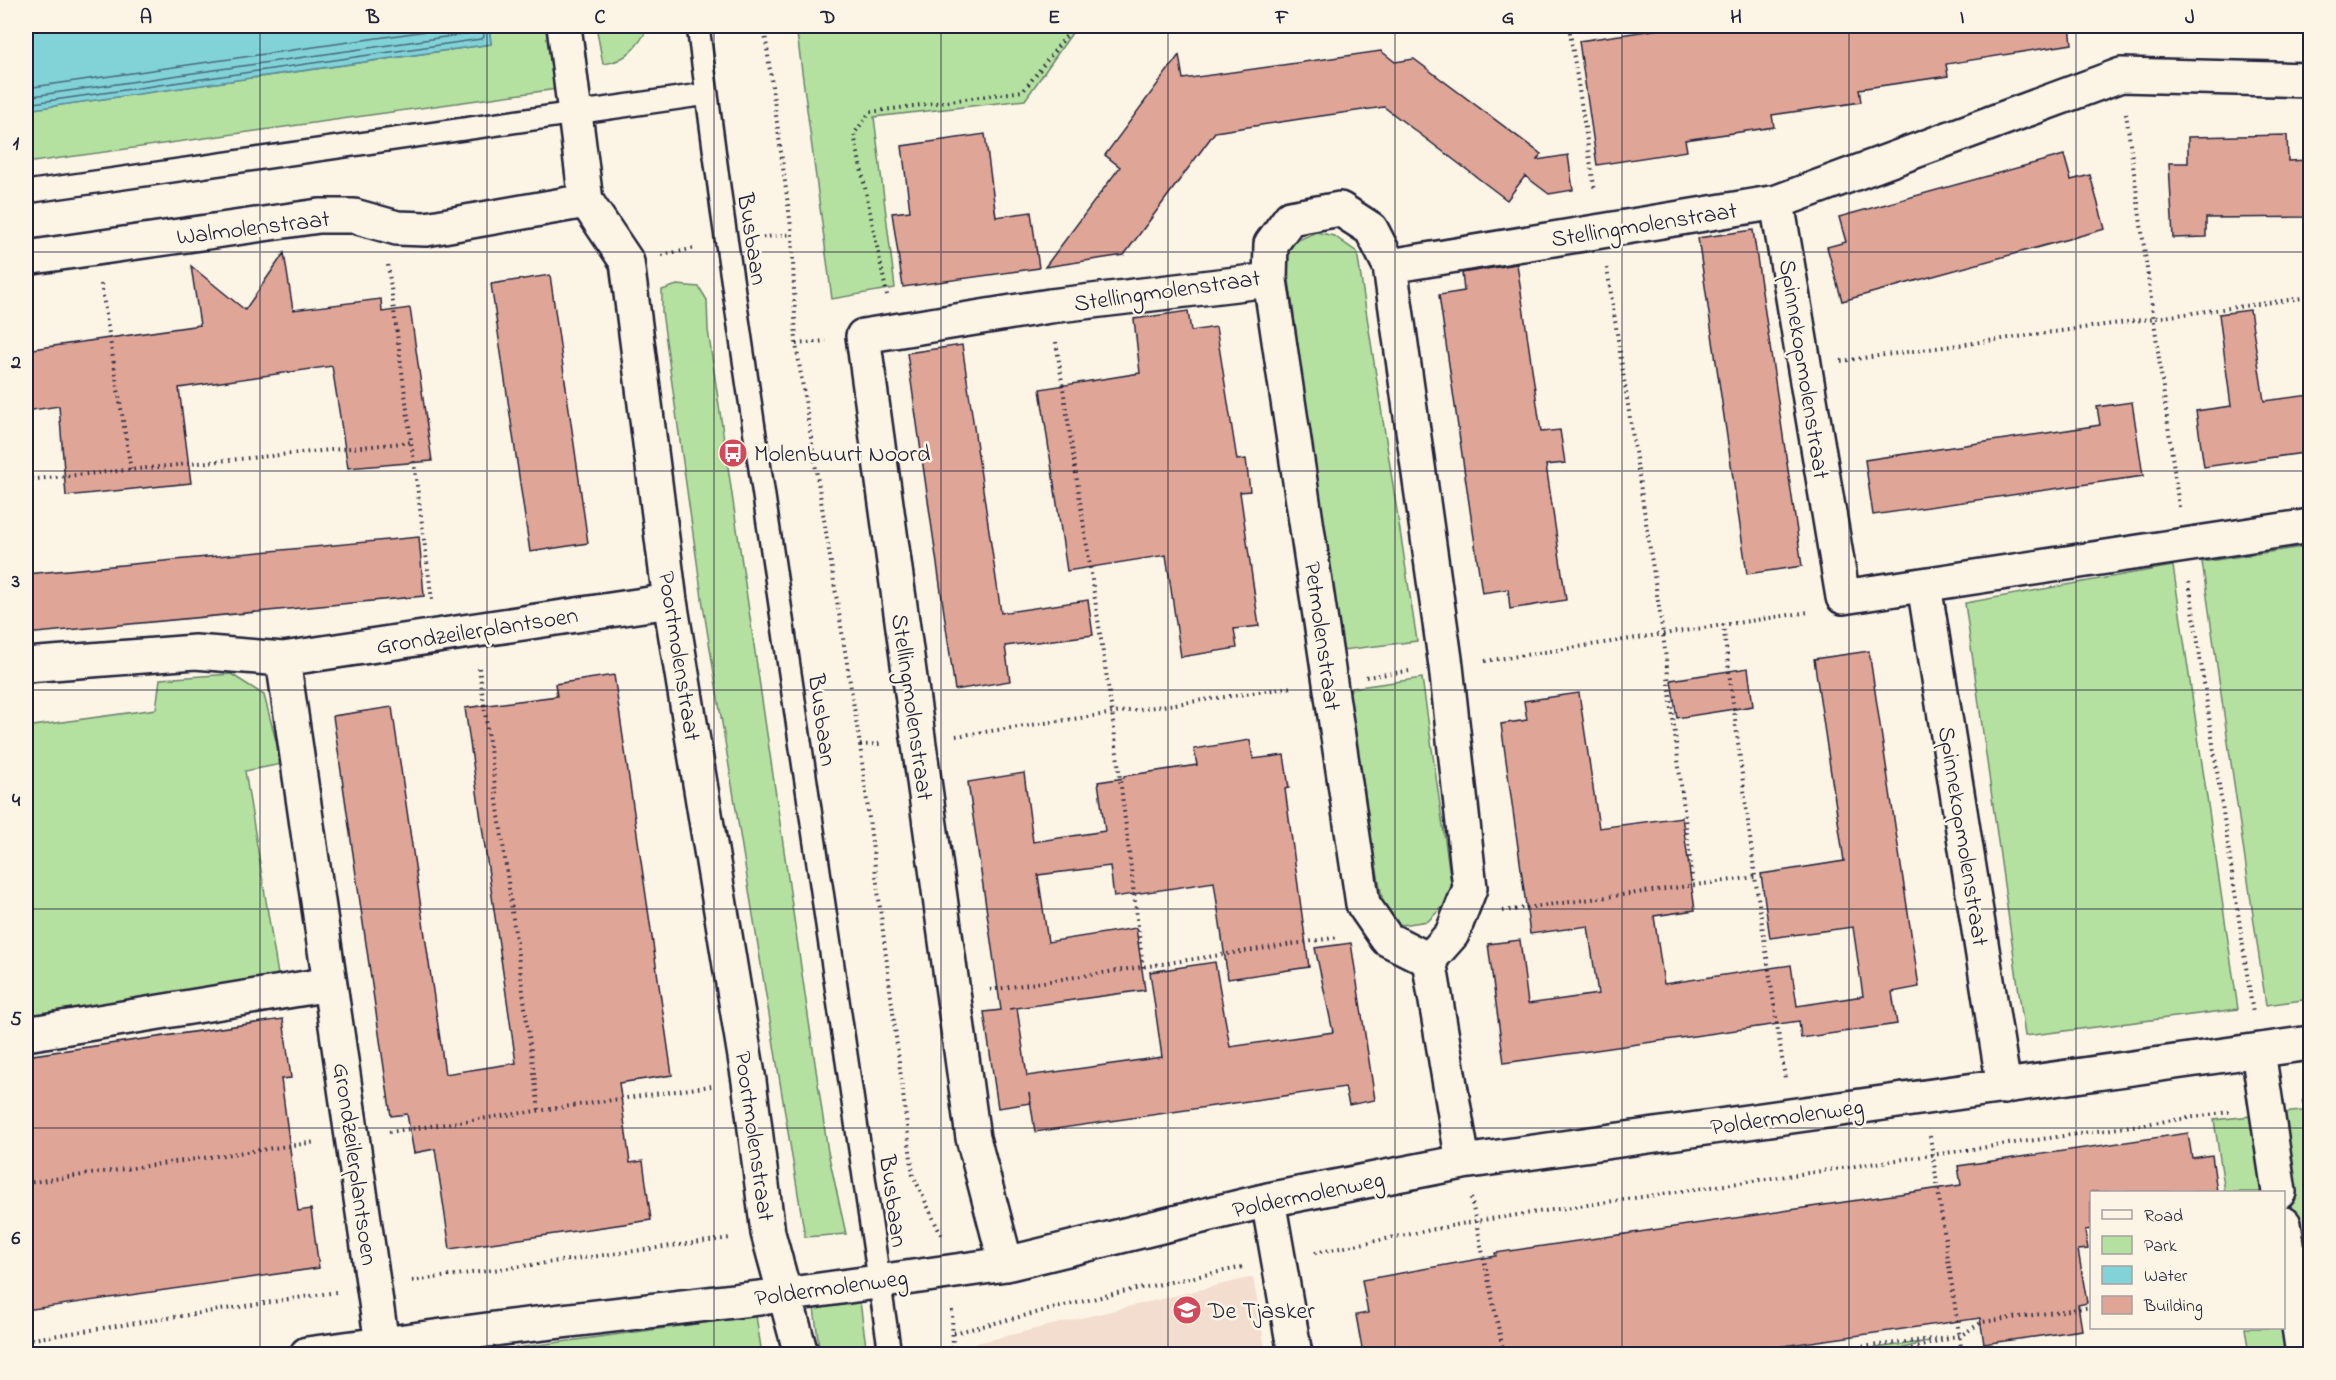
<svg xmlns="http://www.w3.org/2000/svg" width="2336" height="1380" viewBox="0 0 2336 1380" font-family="'Indie Flower',sans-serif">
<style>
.built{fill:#f3ddce}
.green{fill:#b4e19f;stroke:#6b826d;stroke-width:1.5}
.water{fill:#81d3d8;stroke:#5b8c99;stroke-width:1.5}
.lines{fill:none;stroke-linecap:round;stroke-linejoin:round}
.shore{stroke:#48697a;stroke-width:1.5}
.building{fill:#dfa698;stroke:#22223b;stroke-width:1.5}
.service-casing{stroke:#22223b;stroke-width:26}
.minor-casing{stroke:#22223b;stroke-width:38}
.path{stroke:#22223b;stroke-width:4;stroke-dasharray:1.5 4.5;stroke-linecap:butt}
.service{stroke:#fcf5e5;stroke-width:21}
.minor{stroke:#fcf5e5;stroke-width:33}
.grid{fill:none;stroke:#22223b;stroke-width:1.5;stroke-opacity:0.55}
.labels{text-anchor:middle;stroke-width:5;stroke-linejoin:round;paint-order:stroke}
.street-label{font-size:24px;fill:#22223b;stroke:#fcf5e5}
.poi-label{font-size:24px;fill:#22223b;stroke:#fcf5e5;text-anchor:start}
.neatline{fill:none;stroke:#22223b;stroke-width:2}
.grid-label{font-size:20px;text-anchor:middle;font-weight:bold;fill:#22223b}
</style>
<rect width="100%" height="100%" fill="#fcf5e5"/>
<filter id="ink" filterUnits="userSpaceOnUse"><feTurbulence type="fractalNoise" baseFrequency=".0167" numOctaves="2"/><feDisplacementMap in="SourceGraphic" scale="12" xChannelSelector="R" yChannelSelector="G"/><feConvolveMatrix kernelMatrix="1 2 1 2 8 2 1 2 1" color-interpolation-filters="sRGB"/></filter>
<g filter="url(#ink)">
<path class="built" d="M 1253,1277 L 1266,1354 L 979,1354 L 977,1343 Z"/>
<path class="green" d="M 489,26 L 551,26 L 557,89 L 26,163 L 26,110 L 491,44 Z
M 596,26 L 649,26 C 639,45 626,62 603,64 Z
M 796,26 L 1077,26 L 1025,100 L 874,117 L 895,288 L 832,299 Z
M 1316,232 L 1334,236 L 1357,252 L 1417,641 L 1343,650 L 1309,430 L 1286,257 L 1292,243 Z
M 677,285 L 699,287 L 707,300 L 708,330 L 828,1152 L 846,1234 L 805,1237 L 703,605 L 662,312 L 662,290 Z
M 2310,546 L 2310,999 L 2266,1005 L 2202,562 Z
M 2173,566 L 2238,1009 L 2025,1036 L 1965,603 Z
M 231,674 L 264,695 L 282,764 L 245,771 L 279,981 L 26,1018 L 26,727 L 156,709 L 160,679 Z
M 1422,678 L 1453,897 L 1428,921 L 1402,925 L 1385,913 L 1345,701 L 1352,688 Z
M 2310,1110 L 2310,1354 L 2249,1354 L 2245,1328 L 2284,1328 L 2284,1192 L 2225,1192 L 2214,1120 Z
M 860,1302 L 867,1354 L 820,1354 L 814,1308 Z
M 756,1316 L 762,1354 L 471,1354 Z
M 1930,1341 L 1882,1354 L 1826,1354 Z"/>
<path class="water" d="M 26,26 L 489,26 L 491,44 L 26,110 Z"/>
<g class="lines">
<path class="shore" d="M 26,88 L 462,26
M 26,97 L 473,33 L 475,26
M 26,104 L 481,39 L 484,37 L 483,26"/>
</g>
<path class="building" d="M 1667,26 L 2070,26 L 2072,44 L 1946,64 L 1948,76 L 1859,89 L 1861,102 L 1772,115 L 1774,127 L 1685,140 L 1687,151 L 1597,165 L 1579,41 L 1668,28 Z
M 1381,51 L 1395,62 L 1414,59 L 1541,154 L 1537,160 L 1568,155 L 1573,190 L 1549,194 L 1525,176 L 1507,200 L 1384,107 L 1300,119 L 1215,132 L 1124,255 L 1045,267 L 1120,167 L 1105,155 L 1179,55 L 1183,79 Z
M 985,134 L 996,217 L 1031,212 L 1039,268 L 903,287 L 892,213 L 910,211 L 902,146 Z
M 2287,135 L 2288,161 L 2310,160 L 2310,217 L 2206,218 L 2206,237 L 2173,238 L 2169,163 L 2188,163 L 2188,137 Z
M 2064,155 L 2071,180 L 2090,175 L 2105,229 L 1842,301 L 1827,247 L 1846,242 L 1839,217 Z
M 1753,230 L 1802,566 L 1747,574 L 1698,238 Z
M 284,253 L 293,310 L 381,299 L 382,312 L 410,308 L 432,461 L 348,468 L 332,366 L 179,388 L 191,483 L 66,496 L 59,406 L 26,411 L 26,350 L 200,325 L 191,266 L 245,310 Z
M 1517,264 L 1541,432 L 1560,430 L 1565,463 L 1546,465 L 1566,600 L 1510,609 L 1508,589 L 1482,593 L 1439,295 L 1464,291 L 1462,273 Z
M 550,275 L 588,543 L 530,552 L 491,284 Z
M 2250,310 L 2264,401 L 2310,395 L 2310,452 L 2204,467 L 2196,411 L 2231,406 L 2219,314 Z
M 1188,311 L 1191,331 L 1216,327 L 1237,460 L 1246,459 L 1250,491 L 1240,492 L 1259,626 L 1234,629 L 1237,648 L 1181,657 L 1166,555 L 1067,571 L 1040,389 L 1140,373 L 1134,319 Z
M 962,345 L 1001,613 L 1088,600 L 1093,635 L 1005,646 L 1010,681 L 955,690 L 907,353 Z
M 2132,402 L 2143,476 L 1873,515 L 1865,460 L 2100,425 L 2097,407 Z
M 419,537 L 424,596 L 26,634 L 26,574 Z
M 1869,651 L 1919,987 L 1892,992 L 1897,1024 L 1801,1038 L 1799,1021 L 1504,1063 L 1488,944 L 1520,940 L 1528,1004 L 1598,994 L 1588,926 L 1530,934 L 1501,724 L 1527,720 L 1524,701 L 1579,693 L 1599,828 L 1682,817 L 1695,910 L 1654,916 L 1664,984 L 1791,965 L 1797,1006 L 1863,996 L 1853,927 L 1770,938 L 1761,874 L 1844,861 L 1814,659 Z
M 1748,668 L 1753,706 L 1677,718 L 1671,680 Z
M 614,675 L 672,1075 L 619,1083 L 630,1163 L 643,1161 L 651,1220 L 450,1249 L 435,1149 L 414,1153 L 407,1114 L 391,1116 L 333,716 L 392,707 L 445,1074 L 516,1063 L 465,708 L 557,696 L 555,684 Z
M 1250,740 L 1253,759 L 1284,755 L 1289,788 L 1285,789 L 1309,967 L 1228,979 L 1214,882 L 1114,897 L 1110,866 L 1038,875 L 1048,942 L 1136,928 L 1145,990 L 1009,1009 L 1017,1008 L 1027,1076 L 1162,1057 L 1150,972 L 1215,962 L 1230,1047 L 1333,1032 L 1315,948 L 1351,943 L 1375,1100 L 1349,1105 L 1345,1087 L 1035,1132 L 1029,1093 L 1031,1103 L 998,1108 L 984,1012 L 1001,1010 L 968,782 L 1024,773 L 1033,842 L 1105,831 L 1098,782 L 1124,778 L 1124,776 L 1197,765 L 1194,749 Z
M 283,1019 L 291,1078 L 281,1079 L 298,1211 L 311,1209 L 319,1268 L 26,1310 L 26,1056 Z
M 2188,1133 L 2192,1158 L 2212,1155 L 2217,1192 L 2091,1192 L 2091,1229 L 2085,1230 L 2088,1249 L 2078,1250 L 2087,1303 L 2078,1305 L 2082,1330 L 1984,1344 L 1980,1318 L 1728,1354 L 1363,1354 L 1356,1315 L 1368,1313 L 1362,1280 L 1496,1256 L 1495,1253 L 1961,1185 L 1958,1166 Z"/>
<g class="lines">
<g class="service-casing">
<path id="service" d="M 698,26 L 723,217 L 890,1354
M 26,192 L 707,94"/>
</g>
<g class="minor-casing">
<path id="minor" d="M 564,26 L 586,201 L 627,262 L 670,601 L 749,1081 L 768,1233 L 801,1354
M 1777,202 L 1843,597 L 2310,526
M 26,258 L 319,216 L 354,216 L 397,228 L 426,229 L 586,201
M 1390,266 L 1446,666 L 1470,888 L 1452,934 L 1429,960
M 1270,280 L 1363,904 L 1387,939 L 1429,960
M 1924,585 L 2004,1087
M 283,659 L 382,1344
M 26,665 L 195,652 L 283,659 L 670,601
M 1429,960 L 1463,1162
M 26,1034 L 330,984
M 2258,1051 L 2279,1192
M 1268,1200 L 1295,1354
M 2284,1224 L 2303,1354
M 1006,1264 L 973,1138 L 863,336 L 1050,306 L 1270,280 L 1271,244 L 1290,218 L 1340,209 L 1371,229 L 1390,266 L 1777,202 L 2121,75 L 2310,80
M 307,1354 L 502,1328 L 784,1295 L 1006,1264 L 1268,1200 L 1463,1162 L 2310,1043"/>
</g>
<path class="path" d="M 764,26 L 792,234 L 796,344 L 860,745 L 913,1175 L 941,1235
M 1569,26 L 1595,192
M 2114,26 L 2115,37
M 2126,113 L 2179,507
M 757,238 L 792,234
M 662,255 L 696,248
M 388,265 L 432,600
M 1607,268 L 1663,634 L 1693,885
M 101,284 L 131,470
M 887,295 L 854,134 L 870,112 L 1023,91 L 1074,26
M 1056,342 L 1112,712 L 1143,968
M 796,344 L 826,341
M 1841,361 L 2310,297
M 26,480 L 412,442
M 2189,582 L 2253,1014
M 1723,624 L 1755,877 L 1785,1078
M 1485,661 L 1809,612
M 479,668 L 539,1110
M 1366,677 L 1409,671
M 956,736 L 1293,687
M 860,745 L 880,744
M 1503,911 L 1755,877
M 990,990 L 1339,937
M 2302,1102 L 2310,1101
M 389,1132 L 711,1086
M 1930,1136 L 1962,1354
M 26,1183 L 316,1142
M 1471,1198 L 1504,1354
M 1315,1253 L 1476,1221 L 2229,1112
M 412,1281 L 731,1238
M 952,1310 L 953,1354
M 954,1333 L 1117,1293 L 1243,1267
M 26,1340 L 336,1292
M 1797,1354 L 1960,1336 L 1982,1322 L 2092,1307
M 1894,1354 L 1948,1339"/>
<use href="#service" class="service"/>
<use href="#minor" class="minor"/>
</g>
</g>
<path class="grid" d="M 260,26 L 260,1354M 487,26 L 487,1354M 714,26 L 714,1354M 941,26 L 941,1354M 1168,26 L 1168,1354M 1395,26 L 1395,1354M 1622,26 L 1622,1354M 1849,26 L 1849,1354M 2076,26 L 2076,1354M 26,252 L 2310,252M 26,471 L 2310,471M 26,690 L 2310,690M 26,909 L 2310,909M 26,1128 L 2310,1128"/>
<defs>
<g id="bus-disc" transform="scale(1.5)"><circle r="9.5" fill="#d1495b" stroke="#fcf5e5"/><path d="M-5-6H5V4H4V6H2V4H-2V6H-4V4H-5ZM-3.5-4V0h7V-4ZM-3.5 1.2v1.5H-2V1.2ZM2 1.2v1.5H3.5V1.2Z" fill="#fff"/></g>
<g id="school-disc" transform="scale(1.5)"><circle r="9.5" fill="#d1495b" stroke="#fcf5e5"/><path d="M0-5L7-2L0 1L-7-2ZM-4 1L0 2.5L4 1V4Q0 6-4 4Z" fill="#fff"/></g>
</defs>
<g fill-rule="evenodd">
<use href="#bus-disc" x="733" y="453"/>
<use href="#school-disc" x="1187" y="1310"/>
</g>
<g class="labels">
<g class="street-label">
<text transform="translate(1644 224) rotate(-9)" y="8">Stellingmolenstraat</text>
<text transform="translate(253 227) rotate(-7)" y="8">Walmolenstraat</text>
<text transform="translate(753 239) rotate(81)" y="8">Busbaan</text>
<text transform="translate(1167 290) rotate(-8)" y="8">Stellingmolenstraat</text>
<text transform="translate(1805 369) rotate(81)" y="8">Spinnekopmolenstraat</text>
<text transform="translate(477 630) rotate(-9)" y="8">Grondzeilerplantsoen</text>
<text transform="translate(1323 636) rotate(82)" y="8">Petmolenstraat</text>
<text transform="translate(680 656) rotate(81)" y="8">Poortmolenstraat</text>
<text transform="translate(913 707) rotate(82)" y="8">Stellingmolenstraat</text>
<text transform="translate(823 720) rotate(82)" y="8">Busbaan</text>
<text transform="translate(1964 836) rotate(81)" y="8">Spinnekopmolenstraat</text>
<text transform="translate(1787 1116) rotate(-8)" y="8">Poldermolenweg</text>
<text transform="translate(755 1136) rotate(82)" y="8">Poortmolenstraat</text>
<text transform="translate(356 1164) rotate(82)" y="8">Grondzeilerplantsoen</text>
<text transform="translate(1308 1194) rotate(-12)" y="8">Poldermolenweg</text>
<text transform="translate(894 1201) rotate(82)" y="8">Busbaan</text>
<text transform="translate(831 1287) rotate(-8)" y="8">Poldermolenweg</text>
</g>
<g class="poi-label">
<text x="754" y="461">Molenbuurt Noord</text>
<text x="1208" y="1318">De Tjasker</text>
</g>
</g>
<rect width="2336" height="1380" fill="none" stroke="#fcf5e5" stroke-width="66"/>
<rect x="2090" y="1191" width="195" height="138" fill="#fcf5e5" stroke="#a5a1a1" stroke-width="1.5"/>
<rect x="2102" y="1210" width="30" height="9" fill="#fcf5e5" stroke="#a5a1a1" stroke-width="1.5"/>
<text x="2144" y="1221" font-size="18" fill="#22223b">Road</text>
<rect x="2102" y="1236" width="30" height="18" fill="#b4e19f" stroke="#a5a1a1" stroke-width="1.5"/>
<text x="2144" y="1251" font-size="18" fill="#22223b">Park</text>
<rect x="2102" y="1266" width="30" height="18" fill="#81d3d8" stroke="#a5a1a1" stroke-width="1.5"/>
<text x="2144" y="1281" font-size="18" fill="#22223b">Water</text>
<rect x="2102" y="1296" width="30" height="18" fill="#dfa698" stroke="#a5a1a1" stroke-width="1.5"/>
<text x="2144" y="1311" font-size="18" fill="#22223b">Building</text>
<rect x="33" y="33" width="2270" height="1314" class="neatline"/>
<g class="grid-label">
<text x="146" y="23">A</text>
<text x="373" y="23">B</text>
<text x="600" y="23">C</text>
<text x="828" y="23">D</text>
<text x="1054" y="23">E</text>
<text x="1282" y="23">F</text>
<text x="1508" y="23">G</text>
<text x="1736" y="23">H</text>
<text x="1962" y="23">I</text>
<text x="2190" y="23">J</text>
<text x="16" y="149">1</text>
<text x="16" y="368">2</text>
<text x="16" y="587">3</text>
<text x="16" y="806">4</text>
<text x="16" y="1025">5</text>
<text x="16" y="1244">6</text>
</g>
</svg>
